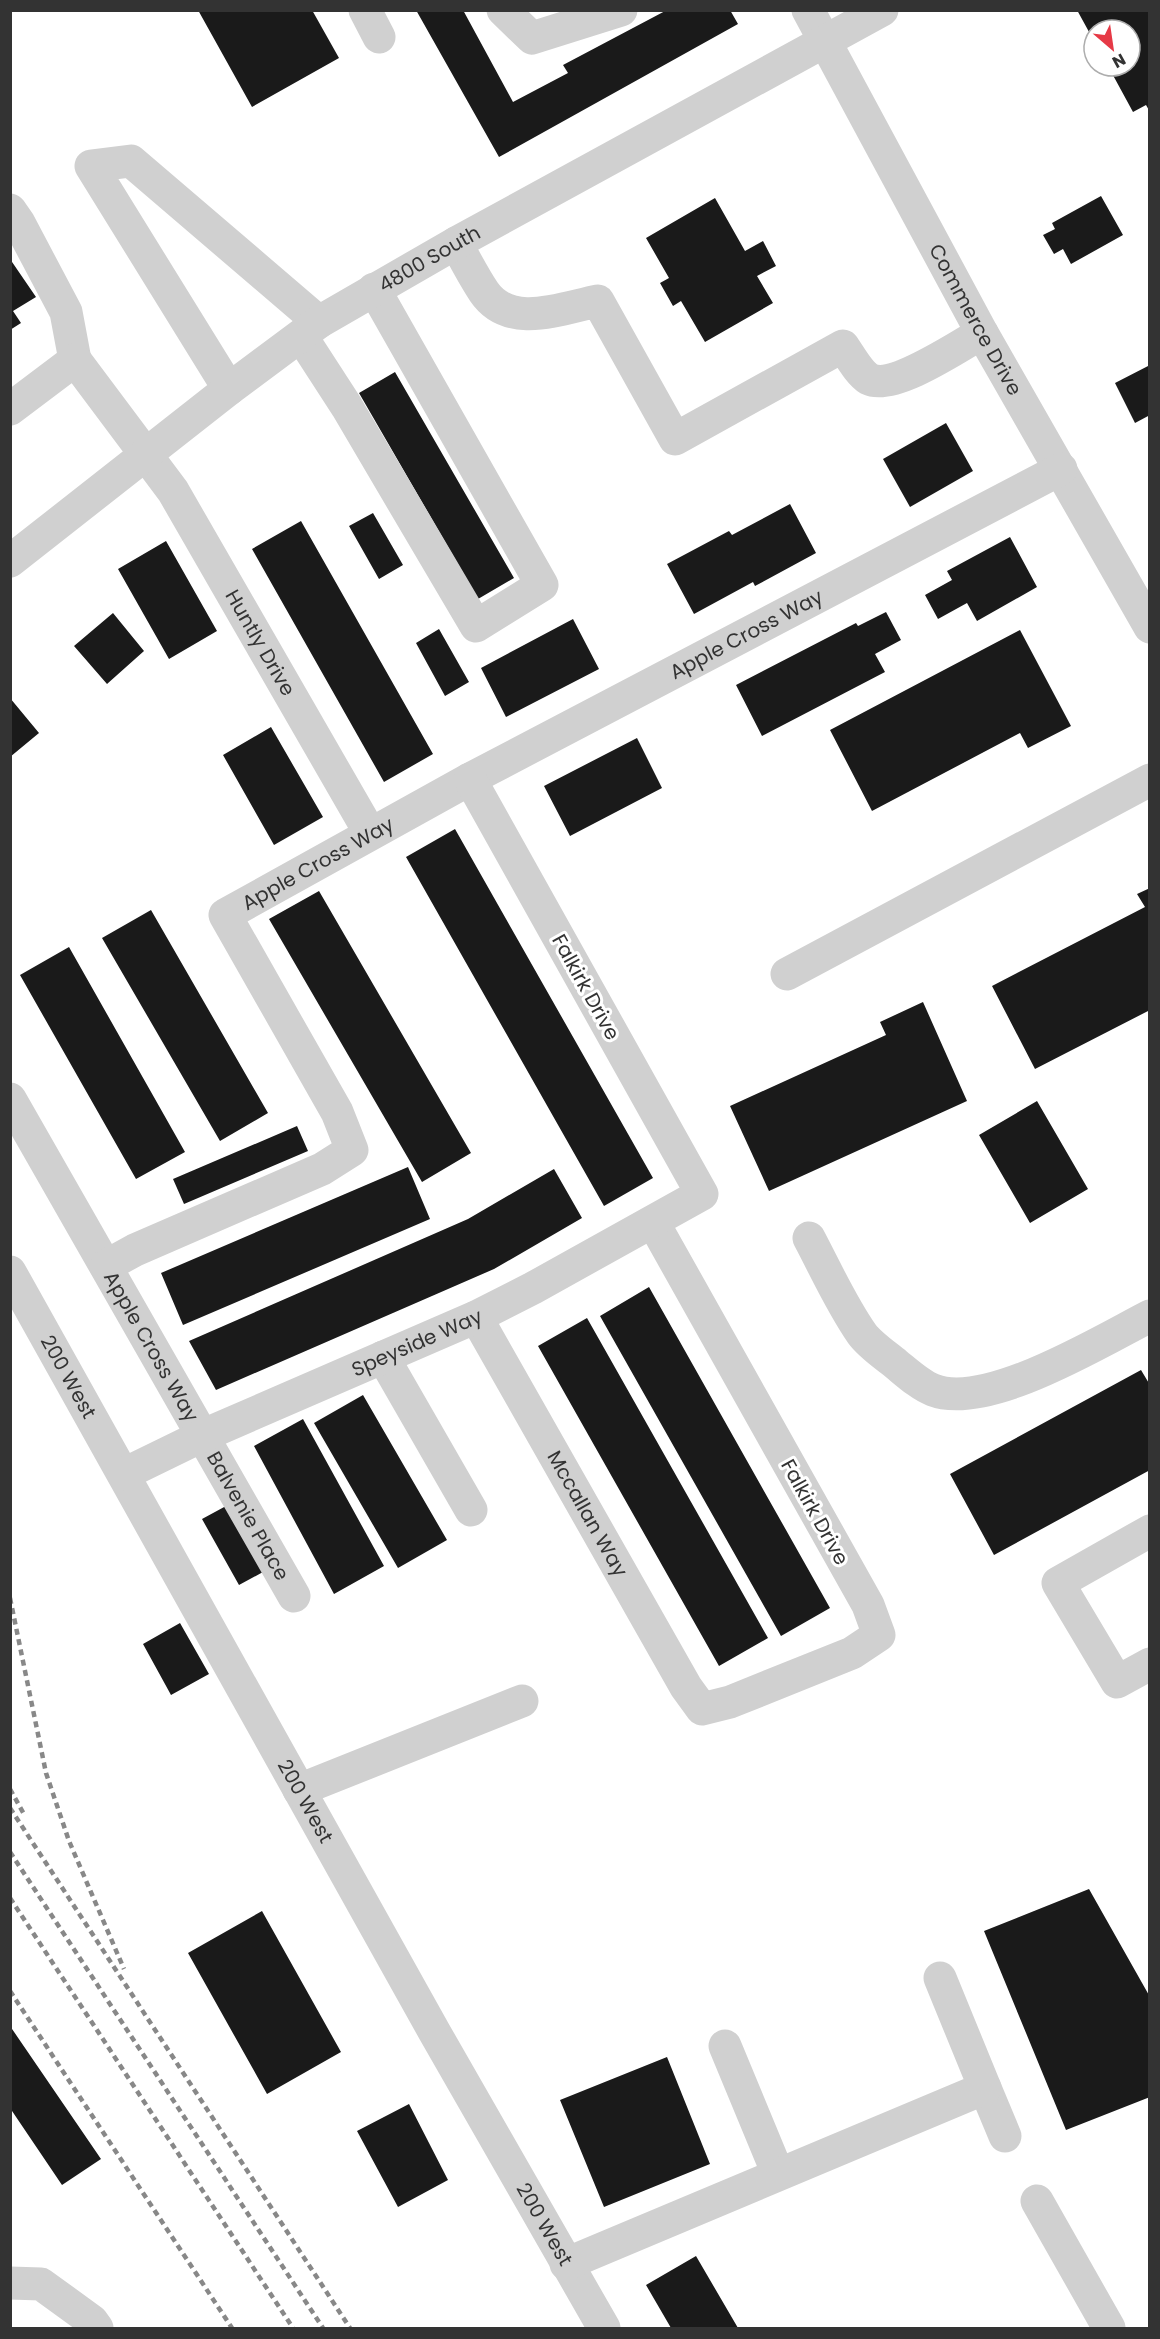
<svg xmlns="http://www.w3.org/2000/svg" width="1160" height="2339" viewBox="0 0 1160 2339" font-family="Poppins,sans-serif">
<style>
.building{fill:#1a1a1a}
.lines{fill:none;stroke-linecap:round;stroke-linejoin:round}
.minor{stroke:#d0d0d0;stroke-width:33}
.rail{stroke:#888;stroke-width:4.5;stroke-dasharray:6 4.5;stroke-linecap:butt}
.labels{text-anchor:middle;stroke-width:6;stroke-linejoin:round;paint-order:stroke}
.street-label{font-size:20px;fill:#333;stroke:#fff}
</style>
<rect width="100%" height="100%" fill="#fff"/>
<path class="building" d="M 198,10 L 312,10 L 339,58 L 252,107 Z
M 416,10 L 463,10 L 513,102 L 568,73 L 563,65 L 667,10 L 730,10 L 738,24 L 499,157 Z
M 1077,10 L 1150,10 L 1150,112 L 1146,105 L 1133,112 L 1108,66 L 1130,66 L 1130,30 L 1094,30 L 1094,41 Z
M 1101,196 L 1123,235 L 1071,264 L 1063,249 L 1054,254 L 1043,235 L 1055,229 L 1052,223 Z
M 715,198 L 745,251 L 763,241 L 776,266 L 757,276 L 773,303 L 705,342 L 681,301 L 673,306 L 660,283 L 669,278 L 646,238 Z
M 10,259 L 36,297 L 13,311 L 21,323 L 10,330 Z
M 1150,365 L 1150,415 L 1135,423 L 1115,383 Z
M 395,372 L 514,578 L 478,599 L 359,393 Z
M 946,423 L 973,471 L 910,507 L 883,459 Z
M 790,504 L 816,553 L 755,586 L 753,582 L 694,614 L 667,564 L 729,531 L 732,535 Z
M 373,513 L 403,565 L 379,579 L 349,526 Z
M 301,521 L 433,754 L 384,782 L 252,549 Z
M 1010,537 L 1037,587 L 977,621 L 967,603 L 938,619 L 925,595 L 952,580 L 947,571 Z
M 166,541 L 217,631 L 169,659 L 118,569 Z
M 886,612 L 901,640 L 875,654 L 885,672 L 762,736 L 736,685 L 856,623 L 858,626 Z
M 113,613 L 144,651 L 107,684 L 74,646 Z
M 573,619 L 599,669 L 506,717 L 481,668 Z
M 439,629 L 469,682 L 445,696 L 416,643 Z
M 1020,630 L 1071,726 L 1028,748 L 1020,733 L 872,811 L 830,730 Z
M 10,698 L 39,733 L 10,757 Z
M 271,727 L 323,817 L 274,845 L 223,755 Z
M 637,738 L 662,788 L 570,836 L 544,786 Z
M 455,829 L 653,1178 L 604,1206 L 406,857 Z
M 1150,888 L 1150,1010 L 1035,1069 L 992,986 L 1145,907 L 1137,894 Z
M 319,891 L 471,1153 L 422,1182 L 269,919 Z
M 151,910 L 268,1113 L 220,1141 L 102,938 Z
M 69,947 L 185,1152 L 136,1179 L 20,975 Z
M 923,1002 L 967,1101 L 769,1191 L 730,1106 L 886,1035 L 880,1022 Z
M 1037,1101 L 1088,1189 L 1030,1223 L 979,1135 Z
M 297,1126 L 308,1151 L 184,1204 L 173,1179 Z
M 408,1167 L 430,1219 L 183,1325 L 161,1273 Z
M 554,1169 L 582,1218 L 494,1269 L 216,1390 L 189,1341 L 468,1219 Z
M 649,1287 L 830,1608 L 781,1636 L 600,1316 Z
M 587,1318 L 768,1638 L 719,1666 L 538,1346 Z
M 1141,1370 L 1150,1385 L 1150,1470 L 994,1555 L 950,1474 Z
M 363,1395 L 447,1540 L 398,1568 L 314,1423 Z
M 303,1419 L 384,1566 L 334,1594 L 254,1446 Z
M 226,1506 L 263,1572 L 239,1585 L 202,1519 Z
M 180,1623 L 209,1674 L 171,1695 L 143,1644 Z
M 1089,1889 L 1150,1997 L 1150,2097 L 1066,2130 L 984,1931 Z
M 262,1911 L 341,2052 L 267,2094 L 188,1953 Z
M 10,2026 L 101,2159 L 62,2185 L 10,2108 Z
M 667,2057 L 710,2164 L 604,2207 L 560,2100 Z
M 409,2104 L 448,2180 L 398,2207 L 357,2131 Z
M 696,2256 L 738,2328 L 671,2328 L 646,2285 Z"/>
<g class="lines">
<g class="minor">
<path d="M 365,10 L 379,37"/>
<path d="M 503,10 L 532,38 L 621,10"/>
<path id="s1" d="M 808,10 L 982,333 L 1150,627"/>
<path d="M 10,210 L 19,223 L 66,312 L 75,360"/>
<path d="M 456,243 C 465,260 474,277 484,292 C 510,330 562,308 598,301 L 675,439 L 843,346 C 850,356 859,373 869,379 C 893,391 959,346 982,333"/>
<path d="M 301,336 L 347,407 L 476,626 L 542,585 L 374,289"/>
<path d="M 229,389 L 91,166 L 131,161 L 319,322"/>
<path id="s2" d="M 10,409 L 75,360 L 173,491 L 370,833"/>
<path id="s3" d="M 10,561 L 229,389 L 319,322 L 456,243 L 882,10"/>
<path d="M 787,974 L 1150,780"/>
<path id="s4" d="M 10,1099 L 294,1596"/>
<path d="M 809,1238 C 826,1270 841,1304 862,1334 C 870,1345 885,1355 896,1364 C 907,1373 920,1385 933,1390 C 987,1411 1101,1341 1150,1316"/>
<path id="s5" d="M 106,1266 L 135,1250 L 322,1169 L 352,1150 L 337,1112 L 225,915 L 470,779 L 1061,469"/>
<path id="s6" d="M 10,1272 L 435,2033 L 604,2328"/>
<path id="s7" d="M 476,1317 L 686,1687 L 702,1709 L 730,1702 L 852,1653 L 879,1635 L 868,1605 L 653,1222"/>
<path d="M 383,1357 L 471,1510"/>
<path id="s8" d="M 124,1474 L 204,1435 L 476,1317 L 533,1288 L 702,1194 L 470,779"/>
<path d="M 1150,1531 L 1058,1583 L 1117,1682 L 1150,1664"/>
<path d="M 299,1790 L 522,1701"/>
<path d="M 725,2046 L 778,2174"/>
<path d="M 985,2088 L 1005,2136"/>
<path d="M 1037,2201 L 1109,2328"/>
<path d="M 566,2264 L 985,2088 L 940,1978"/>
<path d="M 10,2283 L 41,2284 L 92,2321 L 97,2328"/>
</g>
<path class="rail" d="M 10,1598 L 46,1773 L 69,1841 L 124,1969
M 10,1789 L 25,1816
M 10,1808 L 350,2328
M 10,1852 L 323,2328
M 10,1898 L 293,2328
M 10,1991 L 232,2328"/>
</g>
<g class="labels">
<g class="street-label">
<text dy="7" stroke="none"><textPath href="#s3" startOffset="518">4800 South</textPath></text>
<text dy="7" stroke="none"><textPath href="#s1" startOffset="352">Commerce Drive</textPath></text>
<text dy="7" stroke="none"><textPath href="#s5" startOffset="1132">Apple Cross Way</textPath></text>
<text dy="7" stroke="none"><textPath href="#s2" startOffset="420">Huntly Drive</textPath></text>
<text dy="7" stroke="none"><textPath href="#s5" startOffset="646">Apple Cross Way</textPath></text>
<text transform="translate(586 987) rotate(61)" y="7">Falkirk Drive</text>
<text dy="7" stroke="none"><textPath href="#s8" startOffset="321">Speyside Way</textPath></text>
<text dy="7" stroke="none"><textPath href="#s4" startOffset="285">Apple Cross Way</textPath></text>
<text dy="7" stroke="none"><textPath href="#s6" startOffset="120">200 West</textPath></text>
<text transform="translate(815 1512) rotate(61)" y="7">Falkirk Drive</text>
<text dy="7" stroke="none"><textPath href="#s7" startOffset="226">Mccallan Way</textPath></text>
<text dy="7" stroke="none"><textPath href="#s4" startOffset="480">Balvenie Place</textPath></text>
<text dy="7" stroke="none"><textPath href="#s6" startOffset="606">200 West</textPath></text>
<text dy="7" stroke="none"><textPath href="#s6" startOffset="1092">200 West</textPath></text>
</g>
</g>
<rect width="1160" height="2339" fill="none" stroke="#333333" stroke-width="24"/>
<g transform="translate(1112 48) rotate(151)"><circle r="28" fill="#ffffff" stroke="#adadad" stroke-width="1.5"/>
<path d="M0-4.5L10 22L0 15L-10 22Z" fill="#e63946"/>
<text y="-9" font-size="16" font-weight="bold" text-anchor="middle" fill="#333333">N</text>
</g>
</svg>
